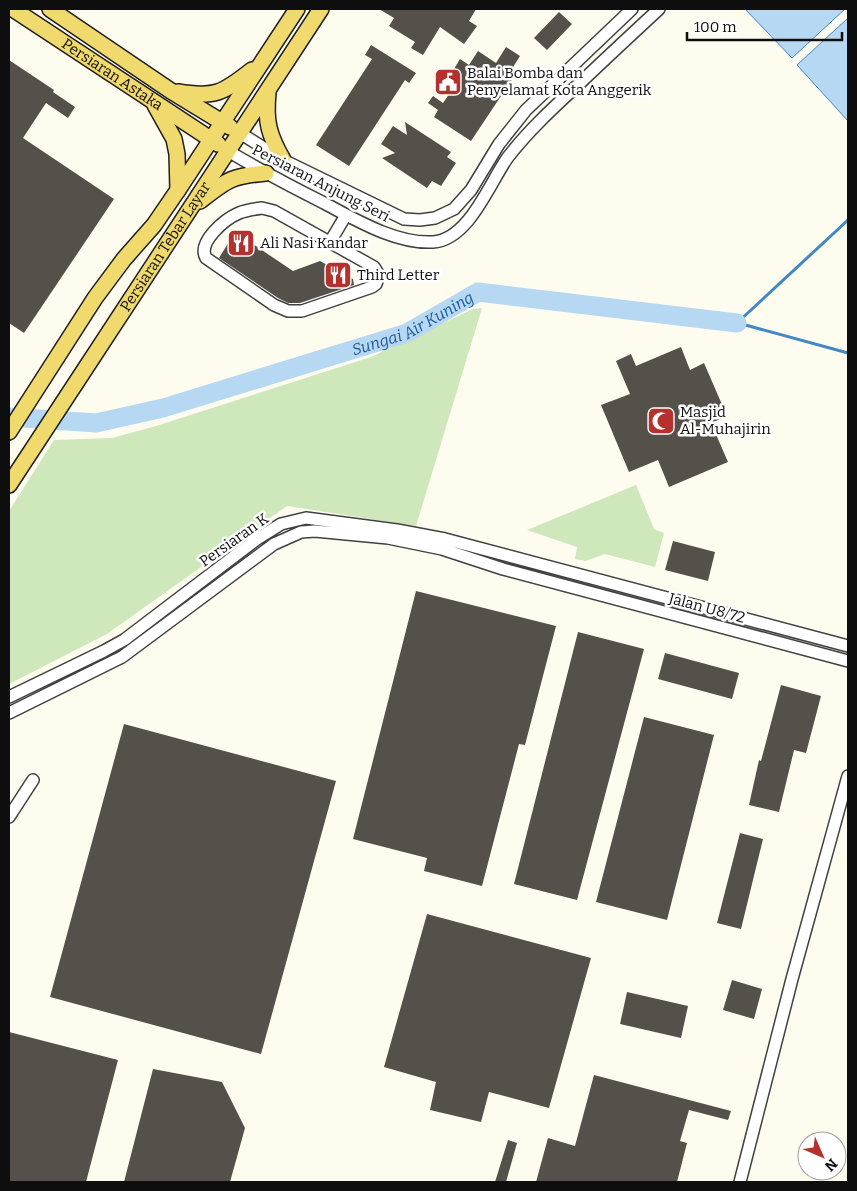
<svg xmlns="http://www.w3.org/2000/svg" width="857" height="1191" viewBox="0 0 857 1191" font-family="Bitter,serif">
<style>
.green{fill:#cee7bb}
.water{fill:#b7d8f2;stroke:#4288c5}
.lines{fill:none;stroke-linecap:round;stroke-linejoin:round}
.stream{stroke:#4288c5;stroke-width:3}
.river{stroke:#b7d8f2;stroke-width:19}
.building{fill:#56504b}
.minor-casing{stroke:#414141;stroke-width:14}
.major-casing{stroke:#1f1f1f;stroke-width:18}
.minor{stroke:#fff;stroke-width:11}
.major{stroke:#f0d96d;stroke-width:15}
.labels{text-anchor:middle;stroke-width:5;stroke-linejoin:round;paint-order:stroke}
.poi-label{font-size:15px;fill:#0e0e0e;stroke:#fff;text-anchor:start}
.street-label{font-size:15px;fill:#0e0e0e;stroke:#fff}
.water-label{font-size:16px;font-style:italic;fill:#1e5a98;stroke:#fff}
</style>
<rect width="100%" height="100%" fill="#fefcef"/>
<path class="green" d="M 482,308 L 416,526 L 287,506 L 107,634 L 9,684 L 9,511 L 54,440 L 112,438 L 156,426 L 371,357 L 473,309 Z
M 636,485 L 654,529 L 664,533 L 655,567 L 605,554 L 585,561 L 575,559 L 577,547 L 527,530 Z"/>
<path class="water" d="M 745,9 L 845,9 L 792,58 Z
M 848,18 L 848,121 L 797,65 Z"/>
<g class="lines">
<path class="stream" d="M 737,323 L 848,220
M 738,323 L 848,353"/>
<path class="river" id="s1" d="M 9,417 L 96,423 L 163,408 L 407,333 L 478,292 L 737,323"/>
</g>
<path class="building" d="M 379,9 L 476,9 L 469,21 L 477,26 L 464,44 L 440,27 L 423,55 L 411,48 L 415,42 L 389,26 L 394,18 Z
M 559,12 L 572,24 L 547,50 L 534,38 Z
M 371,45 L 416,73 L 409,83 L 405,80 L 349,166 L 316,145 L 372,59 L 365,55 Z
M 506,47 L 520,56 L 510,72 L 515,75 L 471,141 L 434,117 L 438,110 L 428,103 L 433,96 L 443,103 L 456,84 L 448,79 L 460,59 L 469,65 L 478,51 L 496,63 Z
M 9,60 L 54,90 L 53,92 L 75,107 L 68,118 L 46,103 L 23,138 L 114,199 L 24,333 L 9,323 Z
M 405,122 L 451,152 L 447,157 L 456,163 L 441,186 L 432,181 L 427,188 L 382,158 L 395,153 L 381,144 L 393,126 L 407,135 Z
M 235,232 L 293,271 L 320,261 L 353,279 L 354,285 L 300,303 L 288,303 L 278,298 L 219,258 Z
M 681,347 L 690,370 L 704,363 L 727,416 L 711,423 L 728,462 L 669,487 L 658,460 L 629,472 L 601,405 L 630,394 L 616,361 L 631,354 L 636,366 Z
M 673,541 L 715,552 L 708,581 L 665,570 Z
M 416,591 L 556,626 L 525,745 L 519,744 L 482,886 L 424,871 L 427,858 L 353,839 Z
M 578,632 L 644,649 L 577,900 L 514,884 Z
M 665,653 L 739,673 L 732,699 L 658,679 Z
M 781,685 L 821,696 L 806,753 L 794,750 L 779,812 L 749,805 L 759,760 L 761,761 Z
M 644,717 L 714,735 L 667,920 L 596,902 Z
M 124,724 L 336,781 L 261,1054 L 50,997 Z
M 740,833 L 763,839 L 741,929 L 717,923 Z
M 427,914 L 591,958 L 549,1108 L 489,1092 L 481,1122 L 430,1110 L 436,1082 L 384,1067 Z
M 732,980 L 762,989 L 754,1019 L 723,1010 Z
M 627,992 L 688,1006 L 681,1038 L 620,1024 Z
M 9,1032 L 118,1060 L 86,1182 L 9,1182 Z
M 153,1069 L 222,1082 L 245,1128 L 230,1182 L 124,1182 Z
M 594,1075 L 731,1111 L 728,1120 L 689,1110 L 680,1141 L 687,1143 L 677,1182 L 536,1182 L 548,1138 L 575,1146 Z
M 508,1140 L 517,1143 L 506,1182 L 495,1182 Z"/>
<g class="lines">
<g class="minor-casing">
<path id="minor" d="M 240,133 L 283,160 L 404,219 L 420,220 L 435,218 L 454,209 L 471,190 L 499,144 L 526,110 L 632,9
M 228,151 C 260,170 292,187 324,203 C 356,220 396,244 433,242 C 469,240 490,182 508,157 C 529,130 554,107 579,84 C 605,59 632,34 659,9
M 262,208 L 274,211 L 374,267 L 379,275 L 376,284 L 372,287 L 302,311 L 288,311 L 274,305 L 206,258 C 197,242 225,219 239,213 C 246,210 254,209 262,208 Z
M 330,242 L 346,215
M 9,697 L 104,651 L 124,640 L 257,539 L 281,524 L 306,518 L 397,530 L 445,539 L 848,646
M 9,713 L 122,657 L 274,544 L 301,532 L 315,531 L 388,538 L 442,549 L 503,569 L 848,661
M 9,817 L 33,780
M 740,1182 L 792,979 L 848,776"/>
</g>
<g class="major-casing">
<g id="major">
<path id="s2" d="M 13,9 L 218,144"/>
<path d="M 50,9 L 171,91 L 230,127"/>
<path d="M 178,92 C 215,98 223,93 252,70"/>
<path d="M 268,93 C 265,122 269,135 283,160"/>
<path d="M 155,105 L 174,139 L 177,154 L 178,190"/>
<path d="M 200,201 C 227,180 231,176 266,173"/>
<path d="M 9,432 L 95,298 L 124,259 L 154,225 L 178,190 L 297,9"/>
<path id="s3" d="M 9,485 L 321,9"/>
</g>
</g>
<use href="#minor" class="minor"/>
<use href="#major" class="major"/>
</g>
<defs>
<g id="civic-square" transform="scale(1.4375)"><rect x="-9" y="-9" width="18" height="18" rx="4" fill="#b5312e" stroke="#fff"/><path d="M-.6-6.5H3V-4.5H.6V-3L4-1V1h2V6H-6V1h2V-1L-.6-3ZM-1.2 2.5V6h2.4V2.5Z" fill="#fff"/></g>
<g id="restaurant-square" transform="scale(1.4375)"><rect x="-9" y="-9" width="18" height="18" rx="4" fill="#b5312e" stroke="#fff"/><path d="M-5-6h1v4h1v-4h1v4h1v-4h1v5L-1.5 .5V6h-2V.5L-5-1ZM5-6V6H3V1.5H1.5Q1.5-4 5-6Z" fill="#fff"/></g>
<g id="mosque-square" transform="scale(1.4375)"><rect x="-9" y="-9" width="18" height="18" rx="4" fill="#b5312e" stroke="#fff"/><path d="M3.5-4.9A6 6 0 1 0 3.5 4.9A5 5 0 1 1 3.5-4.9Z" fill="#fff"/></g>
</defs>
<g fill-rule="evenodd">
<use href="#civic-square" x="448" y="82"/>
<use href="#restaurant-square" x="241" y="243"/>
<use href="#restaurant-square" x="338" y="275"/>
<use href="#mosque-square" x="661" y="421"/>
</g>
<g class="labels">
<g class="poi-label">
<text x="467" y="78">Balai Bomba dan<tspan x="467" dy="17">Penyelamat Kota Anggerik</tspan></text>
<text x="260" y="248">Ali Nasi Kandar</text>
<text x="357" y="280">Third Letter</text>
<text x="680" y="417">Masjid<tspan x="680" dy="17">Al-Muhajirin</tspan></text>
</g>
<g class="street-label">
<text dy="5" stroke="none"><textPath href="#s2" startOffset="119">Persiaran Astaka</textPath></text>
<text transform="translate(321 183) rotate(27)" y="5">Persiaran Anjung Seri</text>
<text dy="5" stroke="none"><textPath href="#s3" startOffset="285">Persiaran Tebar Layar</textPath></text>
<text transform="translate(234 540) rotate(-35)" y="5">Persiaran K</text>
<text transform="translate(707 608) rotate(15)" y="5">Jalan U8/72</text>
</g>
<g class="water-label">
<text dy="6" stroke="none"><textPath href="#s1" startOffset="420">Sungai Air Kuning</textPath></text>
</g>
</g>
<rect width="857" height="1191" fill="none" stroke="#0e0e0e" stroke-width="20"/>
<g transform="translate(822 1156) rotate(135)"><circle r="24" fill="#ffffff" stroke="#9f9f9f"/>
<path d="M0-4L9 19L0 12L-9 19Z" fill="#b5312e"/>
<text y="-8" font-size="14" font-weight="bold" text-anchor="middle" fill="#0e0e0e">N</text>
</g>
<path d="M687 32v8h155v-8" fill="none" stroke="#0e0e0e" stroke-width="2.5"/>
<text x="694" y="32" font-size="15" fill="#0e0e0e" stroke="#ffffff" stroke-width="4" paint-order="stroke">100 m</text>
</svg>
